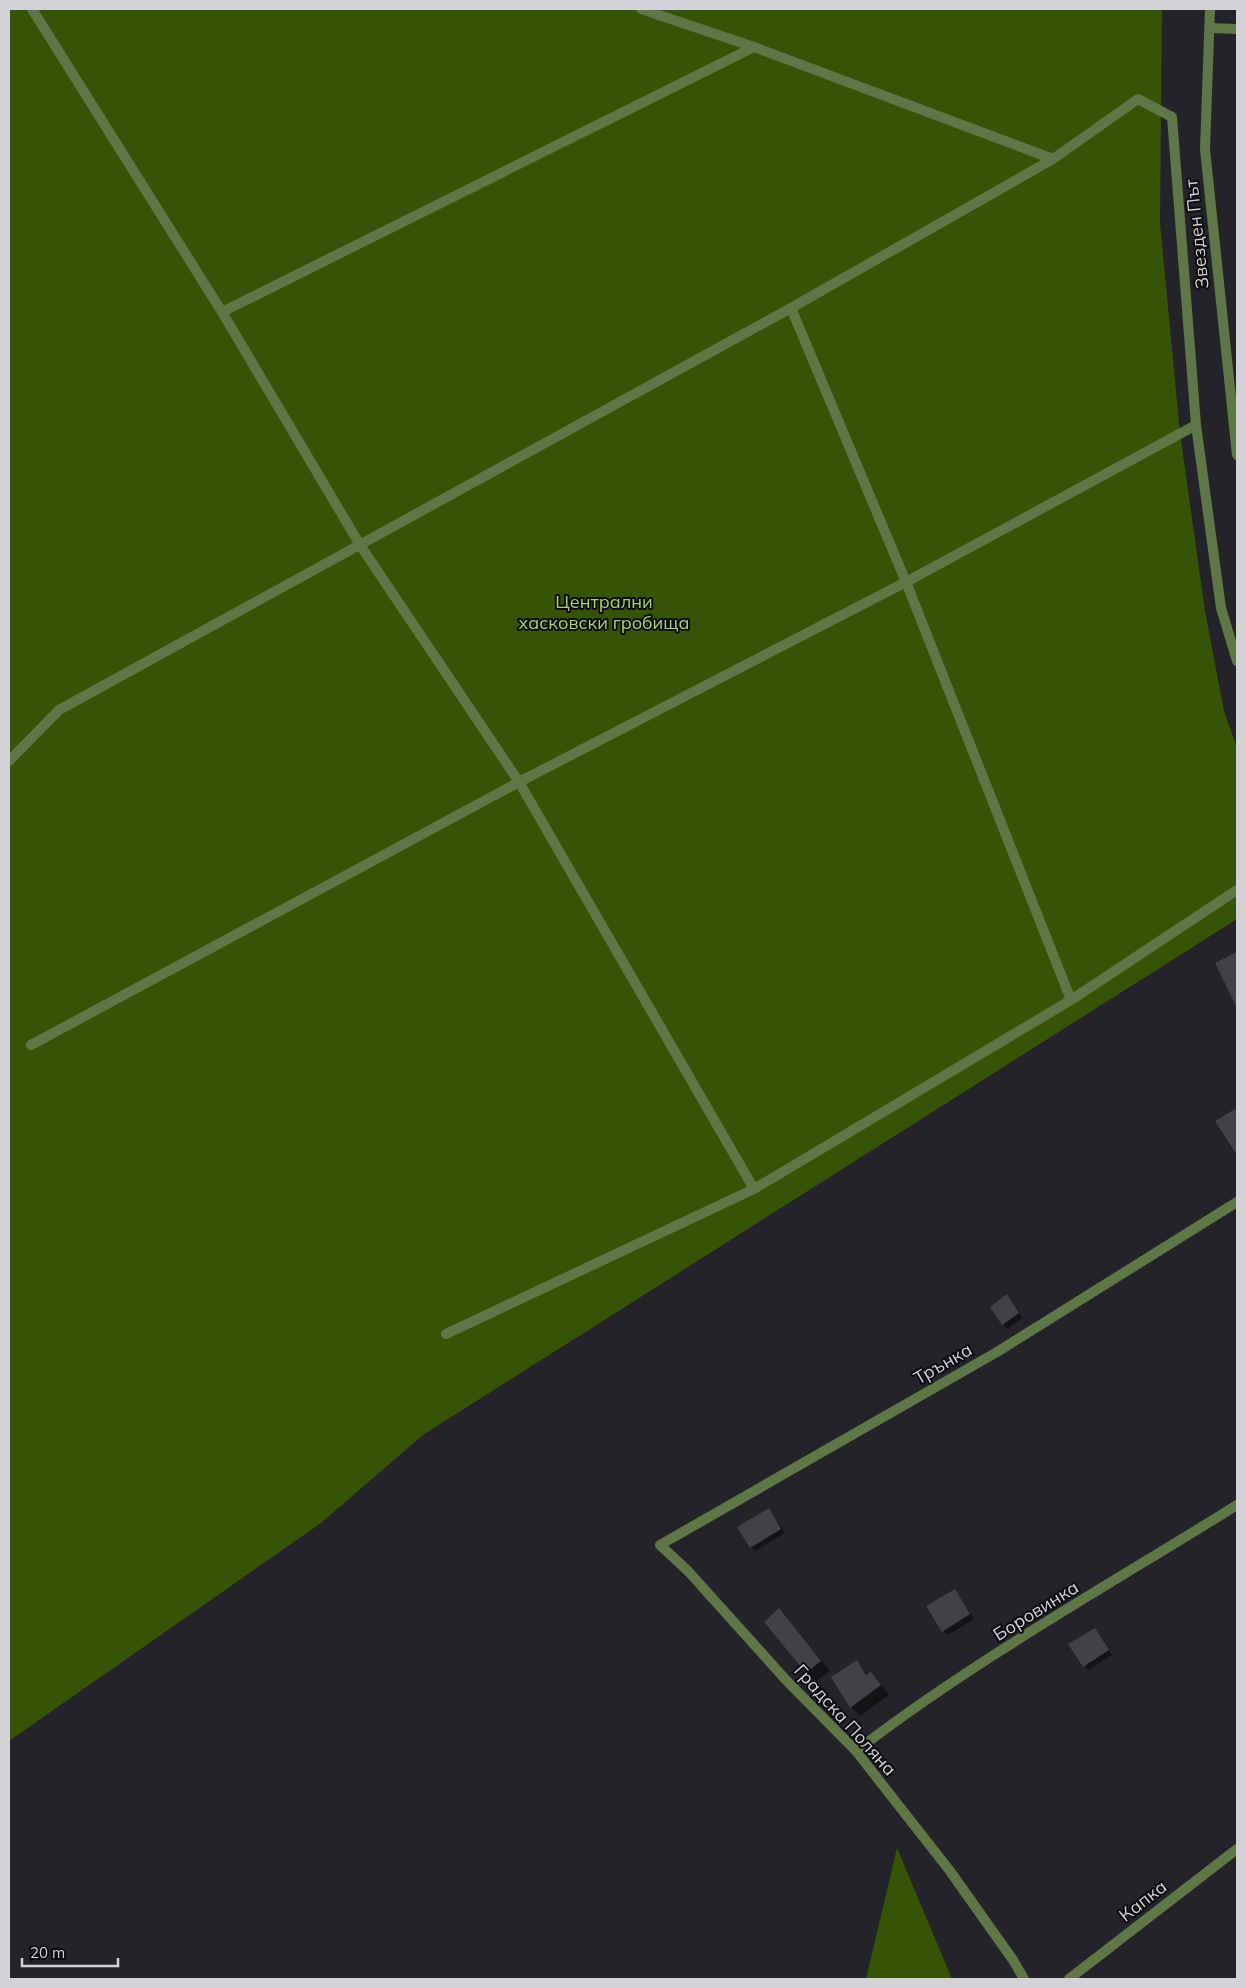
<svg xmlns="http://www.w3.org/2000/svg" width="1246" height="1988" viewBox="0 0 1246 1988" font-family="Mulish,sans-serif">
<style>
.green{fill:#365406}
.shadow{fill:#0007}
.building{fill:#424148}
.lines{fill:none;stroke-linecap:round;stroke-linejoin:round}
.service{stroke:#5f7647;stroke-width:10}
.minor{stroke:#5f7647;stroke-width:10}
.labels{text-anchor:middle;stroke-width:4;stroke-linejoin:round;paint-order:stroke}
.street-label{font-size:18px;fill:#d3d3d7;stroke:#0d0d10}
.park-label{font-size:18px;fill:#a5d371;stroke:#0d0d10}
</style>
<rect width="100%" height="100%" fill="#242329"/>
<path class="green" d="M 9,9 L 1162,9 L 1160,223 L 1180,433 L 1205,611 L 1224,711 L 1237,748 L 1237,919 L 423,1435 L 321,1523 L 9,1741 Z
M 897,1848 L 952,1979 L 866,1979 Z"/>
<path class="shadow" d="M 1237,953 L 1237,1005 L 1217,964 Z
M 1011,1300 L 1022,1318 L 1007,1329 L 1003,1324 Z
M 769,1510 L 785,1533 L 755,1551 L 751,1547 Z
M 955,1591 L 974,1619 L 948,1635 L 943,1631 Z
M 779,1610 L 830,1671 L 816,1681 L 765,1622 Z
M 1094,1629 L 1112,1655 L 1088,1670 L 1084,1666 Z
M 856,1662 L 868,1675 L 871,1673 L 880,1683 L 889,1695 L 860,1716 L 851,1707 Z"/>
<path class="building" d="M 1237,952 L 1237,1008 L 1215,963 Z
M 1235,1109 L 1237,1112 L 1237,1155 L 1215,1121 Z
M 1007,1294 L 1019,1313 L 1002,1325 L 990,1307 Z
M 769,1508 L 781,1529 L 750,1548 L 737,1527 Z
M 955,1589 L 970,1614 L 942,1632 L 926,1606 Z
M 779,1608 L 821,1661 L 806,1673 L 764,1622 Z
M 1095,1628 L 1109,1650 L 1083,1667 L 1068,1644 Z
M 857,1660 L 866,1675 L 871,1672 L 881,1685 L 850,1708 L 831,1677 Z"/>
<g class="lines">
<path class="service" d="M 32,9 L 222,312 L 360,545 L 519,782 L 754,1189
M 641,9 L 754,47 L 1053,159
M 1210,28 L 1237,29
M 791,308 L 906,582 L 1071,1000
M 222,312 L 754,47
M 9,761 L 59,710 L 791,308 L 1053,159 L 1138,99 L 1172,117 L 1196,425 L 1221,608 L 1237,661
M 31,1045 L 519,782 L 906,582 L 1196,425
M 446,1334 L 754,1189 L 1071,1000 L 1237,890"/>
<path class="minor" d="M 1210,9 L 1205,149 L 1237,455
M 856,1751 C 976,1659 1109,1585 1237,1505
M 1024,1979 L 1013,1960 L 950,1871 L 856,1751 L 786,1680 L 688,1571 L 660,1545 L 997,1352 L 1237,1202
M 1069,1979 L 1237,1849"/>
</g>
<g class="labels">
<g class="street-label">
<text transform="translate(1197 234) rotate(-96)" y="6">Звезден Път</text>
<text transform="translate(943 1364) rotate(-30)" y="6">Трънка</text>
<text transform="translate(1036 1611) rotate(-32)" y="6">Боровинка</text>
<text transform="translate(845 1720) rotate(48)" y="6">Градска Поляна</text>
<text transform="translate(1143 1901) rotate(-38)" y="6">Капка</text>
</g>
<g class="park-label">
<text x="604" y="608">Централни<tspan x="604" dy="21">хасковски гробища</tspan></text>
</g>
</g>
<rect width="1246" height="1988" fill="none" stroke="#d3d3d7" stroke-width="20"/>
<path d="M22 1958v8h96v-8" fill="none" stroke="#d3d3d7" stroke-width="2.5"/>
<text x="30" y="1958" font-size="15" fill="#d3d3d7" stroke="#0d0d10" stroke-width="4" paint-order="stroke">20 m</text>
</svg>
